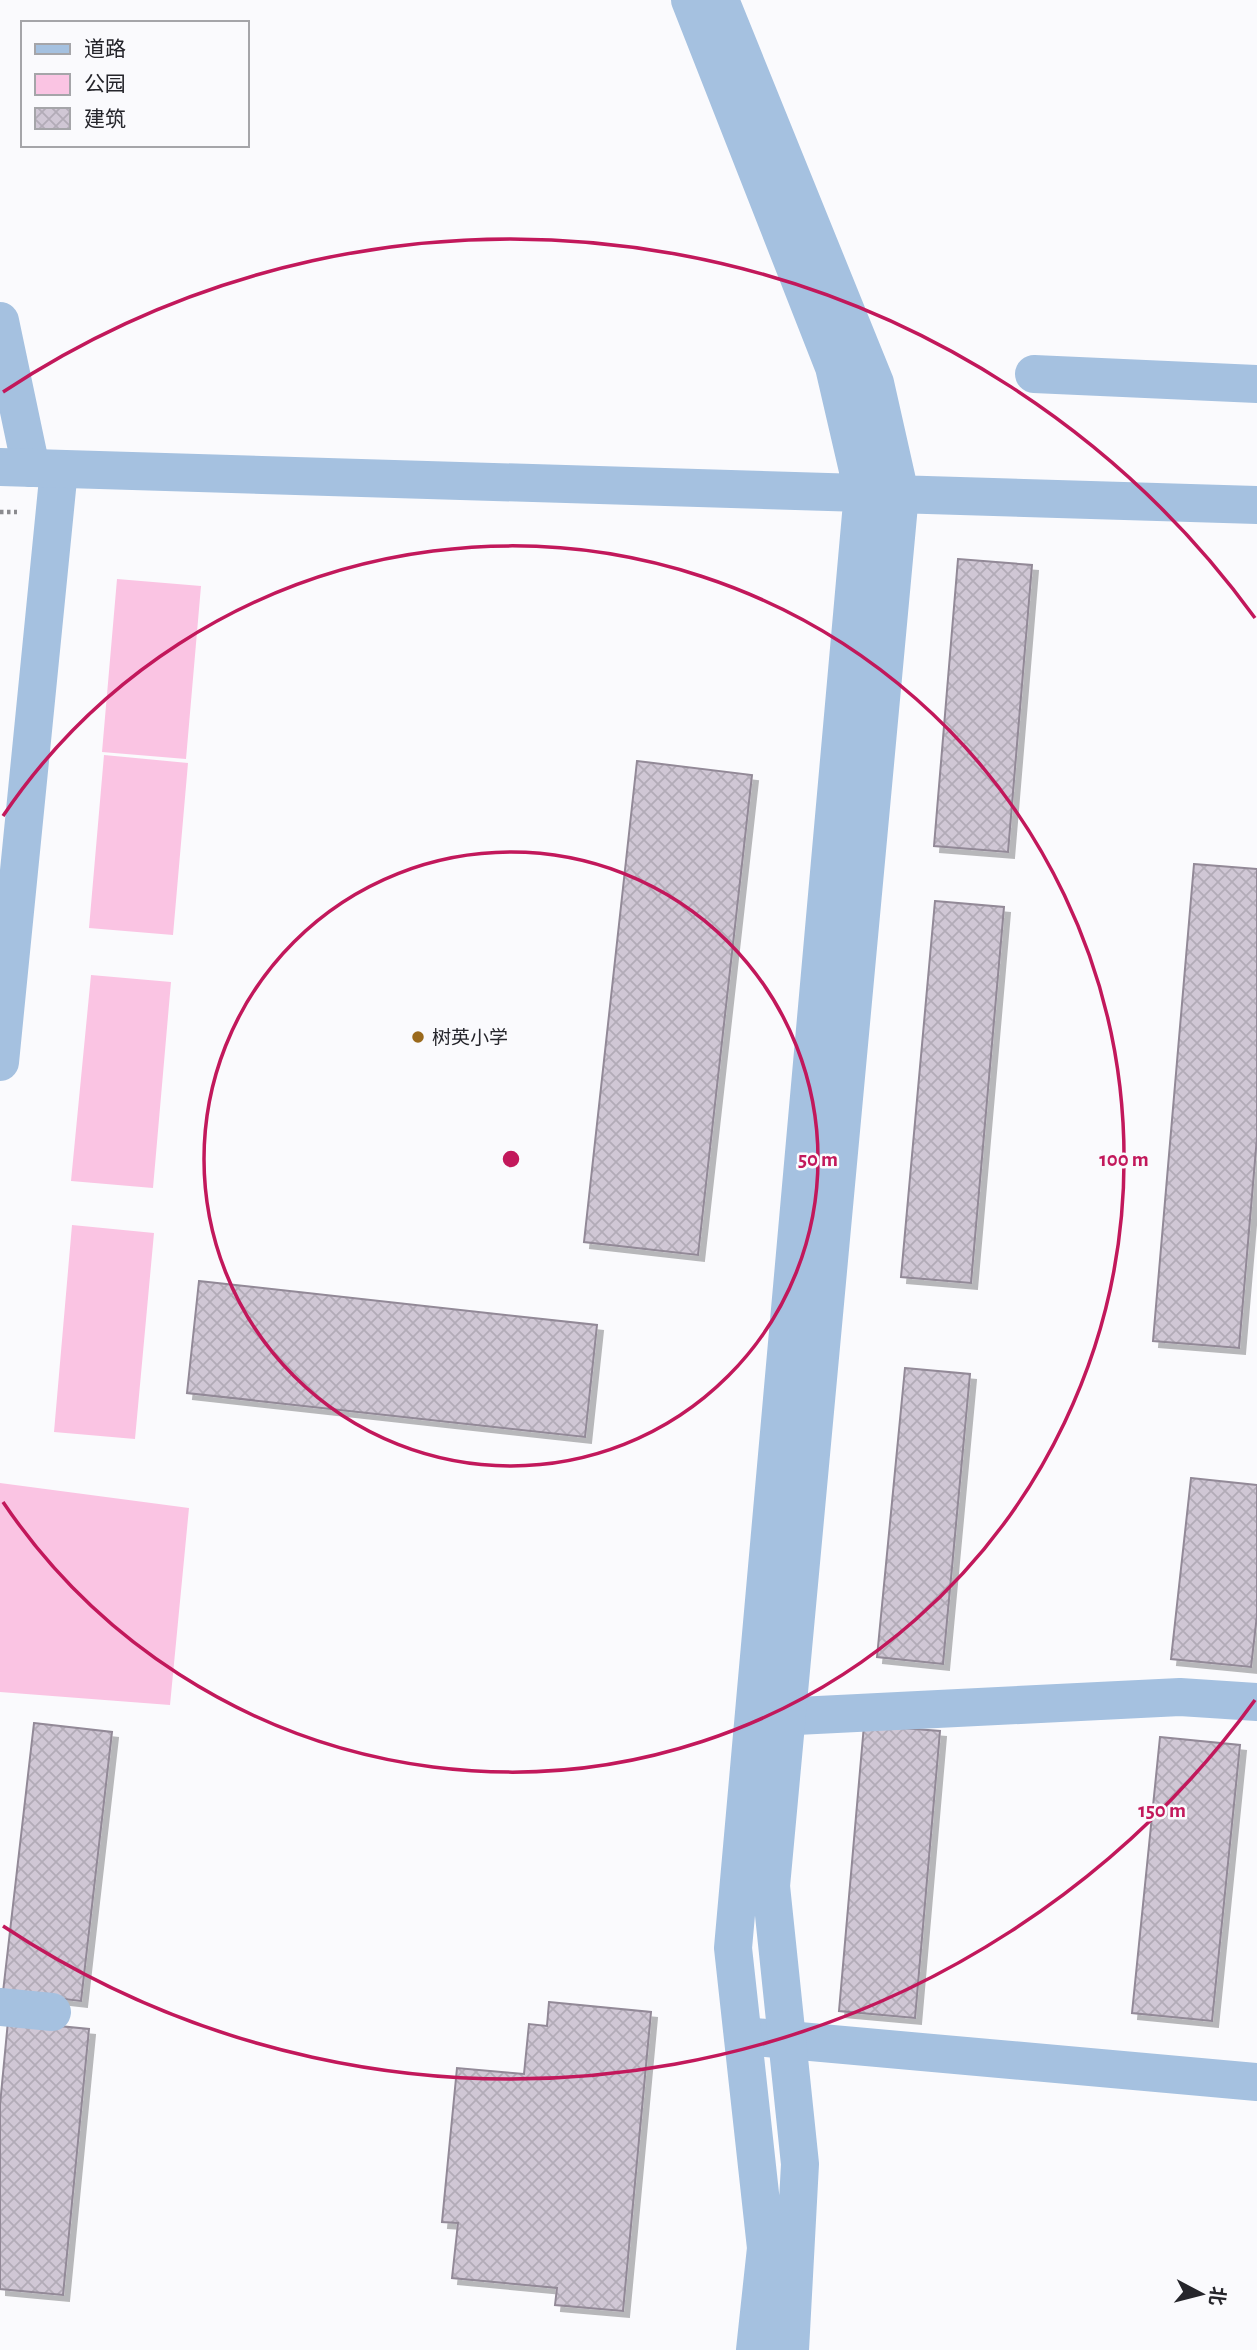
<svg xmlns="http://www.w3.org/2000/svg" width="1257" height="2350" viewBox="0 0 1257 2350" font-family="'Alegreya Sans','Noto Sans SC',sans-serif">
<style>
.green{fill:#fac4e3}
.building{fill:url(#building-cross-hatch);stroke:#928997;stroke-width:2;filter:url(#shadow)}
.lines{fill:none;stroke-linecap:round;stroke-linejoin:round}
.path{stroke:#8b8b8f;stroke-width:4.5;stroke-dasharray:3.5 3.5;stroke-linecap:butt}
.minor{stroke:#a5c1e0;stroke-width:38}
.tertiary{stroke:#a5c1e0;stroke-width:38}
.ring{fill:none;stroke:#c2185b;stroke-width:3.5}
.poi-dot{fill:#9a691c;stroke:#fafafd;stroke-width:2.5}
.labels{text-anchor:middle;stroke-width:5;stroke-linejoin:round;paint-order:stroke}
.poi-label{font-size:19px;fill:#25252b;stroke:#fafafd;text-anchor:start}
.centre{fill:#c2185b;stroke:#fafafd;stroke-width:3.5}
.ring-label{font-size:21px;text-anchor:middle;font-weight:bold;fill:#c2185b;stroke:#fafafd;stroke-width:5;stroke-linejoin:round;paint-order:stroke}
</style>
<defs>
<pattern id="building-cross-hatch" width="8" height="8" patternUnits="userSpaceOnUse" patternTransform="scale(1.75)"><rect width="8" height="8" fill="#d0c7d5"/><path d="M0 0l8 8M0 8l8-8" fill="none" stroke="#b2abb7"/></pattern>
<filter id="shadow"><feDropShadow dx="6" dy="6" stdDeviation="0" flood-color="#0004"/></filter>
</defs>
<rect width="100%" height="100%" fill="#fafafd"/>
<path class="green" d="M 117,579 L 201,586 L 186,759 L 102,752 Z
M 104,755 L 188,763 L 173,935 L 89,928 Z
M 91,975 L 171,982 L 153,1188 L 71,1181 Z
M 72,1225 L 154,1233 L 135,1439 L 54,1432 Z
M 0,1483 L 189,1508 L 170,1705 L 0,1692 Z"/>
<path class="building" d="M 958,559 L 1032,565 L 1008,852 L 934,846 Z
M 637,761 L 752,775 L 698,1255 L 584,1242 Z
M 1194,864 L 1257,869 L 1257,1137 L 1239,1348 L 1153,1341 Z
M 935,901 L 1004,907 L 971,1283 L 901,1277 Z
M 199,1281 L 597,1325 L 585,1437 L 187,1393 Z
M 905,1368 L 970,1374 L 943,1664 L 877,1657 Z
M 1191,1478 L 1257,1485 L 1257,1615 L 1251,1667 L 1171,1659 Z
M 34,1723 L 112,1732 L 81,2001 L 3,1992 Z
M 864,1725 L 940,1731 L 915,2018 L 839,2011 Z
M 1160,1737 L 1240,1745 L 1212,2021 L 1132,2013 Z
M 549,2002 L 651,2012 L 623,2311 L 555,2305 L 557,2288 L 452,2278 L 458,2223 L 442,2222 L 457,2068 L 524,2074 L 529,2024 L 547,2026 Z
M 8,2021 L 89,2029 L 63,2295 L 0,2289 L 0,2105 Z"/>
<g class="lines">
<path class="path" d="M 0,512 L 17,512"/>
<path class="minor" d="M 0,321 L 31,468
M 1034,374 L 1257,384
M 0,1062 L 59,469
M 756,1718 L 1180,1697 L 1257,1702
M 0,2007 L 52,2012
M 743,2036 L 1257,2082"/>
<path class="tertiary" d="M 690,0 L 834,367 L 863,492 L 733,1948 L 766,2248 L 755,2350
M 720,0 L 875,383 L 900,494 L 771,1886 L 800,2164 L 790,2350
M 0,467 L 1257,505"/>
</g>
<g class="ring">
<circle cx="511" cy="1159" r="307"/>
<path d="M3 816A613 613 0 1 1 3 1502"/>
<path d="M1255 1700A920 920 0 0 1 3 1926M3 392A920 920 0 0 1 1255 618"/>
</g>
<circle class="poi-dot" cx="418" cy="1037" r="7"/>
<g class="labels">
<g class="poi-label">
<text x="432" y="1044">树英小学</text>
</g>
</g>
<circle cx="511" cy="1159" r="10" class="centre"/>
<g class="ring-label">
<text x="818" y="1166">50 m</text>
<text x="1124" y="1166">100 m</text>
<text x="1162" y="1817">150 m</text>
</g>
<rect x="21" y="21" width="228" height="126" fill="#fafafd" stroke="#a5a5a9" stroke-width="2"/>
<rect x="35" y="44" width="35" height="10" fill="#a5c1e0" stroke="#a5a5a9" stroke-width="2"/>
<text x="84" y="56" font-size="21" fill="#25252b">道路</text>
<rect x="35" y="74" width="35" height="21" fill="#fac4e3" stroke="#a5a5a9" stroke-width="2"/>
<text x="84" y="91" font-size="21" fill="#25252b">公园</text>
<rect x="35" y="108" width="35" height="21" fill="url(#building-cross-hatch)" stroke="#a5a5a9" stroke-width="2"/>
<text x="84" y="126" font-size="21" fill="#25252b">建筑</text>
<g transform="translate(1201 2294) rotate(97)" stroke="#fafafd" stroke-width="5" paint-order="stroke">
<path d="M0-5L12 26L0 18L-12 26Z" fill="#25252b"/>
<text y="-10" font-size="19" font-weight="bold" text-anchor="middle" fill="#25252b">北</text>
</g>
</svg>
